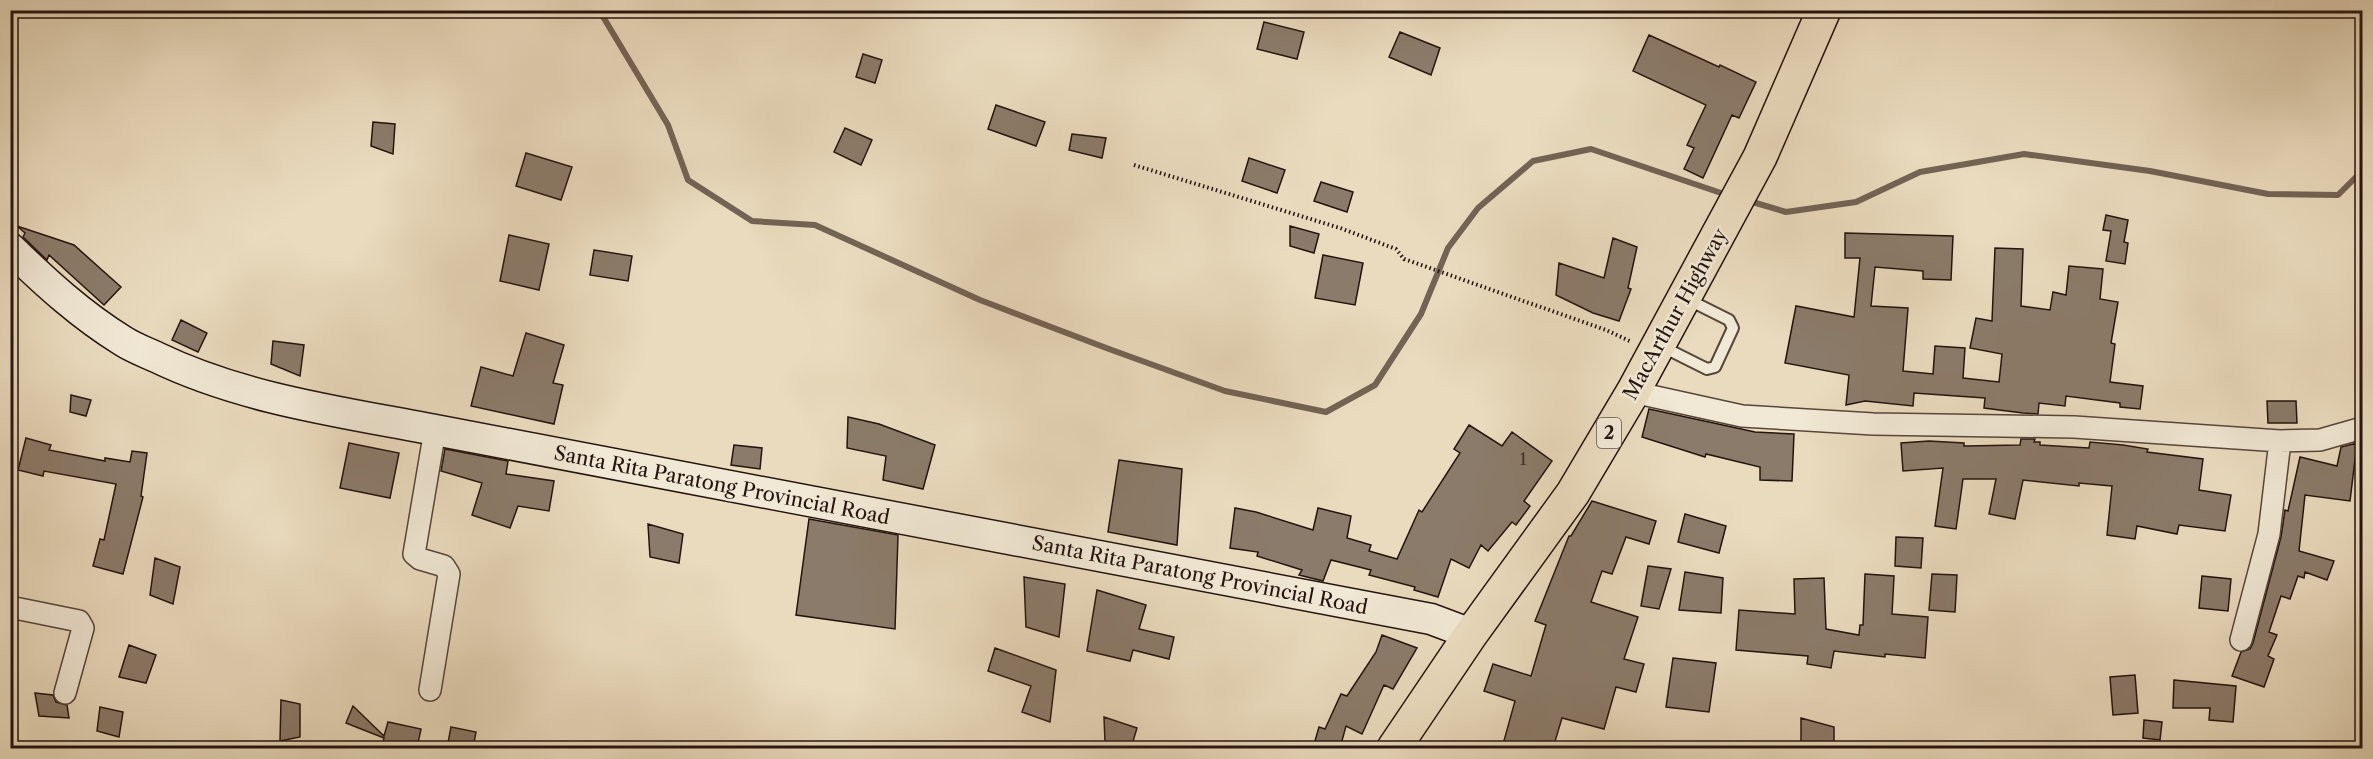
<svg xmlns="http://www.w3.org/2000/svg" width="2373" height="759" viewBox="0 0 2373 759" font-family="'Libre Caslon Text',serif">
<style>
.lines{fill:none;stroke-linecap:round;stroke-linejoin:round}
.stream{stroke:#736354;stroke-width:6}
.building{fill:#8b7b6a;stroke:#24140e;stroke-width:1.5}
.lane-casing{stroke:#56463a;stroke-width:14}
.street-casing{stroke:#56463a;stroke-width:24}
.secondary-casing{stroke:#24140e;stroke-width:33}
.highway-casing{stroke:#24140e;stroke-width:36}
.path{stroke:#24140e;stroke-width:4;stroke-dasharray:1.5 3;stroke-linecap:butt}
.lane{stroke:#f1e8d5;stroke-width:10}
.street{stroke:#f1e8d5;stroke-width:21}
.secondary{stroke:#f1e8d5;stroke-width:30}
.highway{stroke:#eadbbe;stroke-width:33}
.labels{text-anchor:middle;stroke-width:5;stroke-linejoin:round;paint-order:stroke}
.number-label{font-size:16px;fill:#3e2e25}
.shield{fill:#f1e8d5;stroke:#62544a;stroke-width:1.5}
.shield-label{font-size:18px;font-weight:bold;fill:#24140e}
.street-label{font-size:20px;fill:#24140e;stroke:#f1e8d5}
</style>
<rect width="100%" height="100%" fill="#eadbbe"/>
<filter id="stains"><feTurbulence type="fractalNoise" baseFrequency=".00333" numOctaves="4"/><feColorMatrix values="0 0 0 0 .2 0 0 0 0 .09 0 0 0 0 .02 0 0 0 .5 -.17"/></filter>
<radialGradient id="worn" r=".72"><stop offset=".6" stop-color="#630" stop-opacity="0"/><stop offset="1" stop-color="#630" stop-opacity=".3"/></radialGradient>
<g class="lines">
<path class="stream" d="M 599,10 L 668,125 L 688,180 L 752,221 L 815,225 L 980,300 L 1109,349 L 1225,391 L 1326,412 L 1375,385 L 1421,314 L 1448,248 L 1478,208 L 1533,161 L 1591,149 L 1727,195
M 1749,201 L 1786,212 L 1856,202 L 1920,172 L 2024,154 L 2150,171 L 2268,194 L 2338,195 L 2362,171"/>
</g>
<path class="building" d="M 1264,22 L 1304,32 L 1297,59 L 1257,49 Z
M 1400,32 L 1440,48 L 1431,75 L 1389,57 Z
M 1649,35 L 1719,67 L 1720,65 L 1756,82 L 1739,118 L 1732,115 L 1703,178 L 1684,169 L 1694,148 L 1687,145 L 1706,105 L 1633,71 Z
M 863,54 L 882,60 L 875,83 L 856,77 Z
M 996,105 L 1045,122 L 1036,146 L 988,129 Z
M 373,122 L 395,124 L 393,154 L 371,146 Z
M 845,128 L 872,140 L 861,165 L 834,152 Z
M 1072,134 L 1106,138 L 1102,158 L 1069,150 Z
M 526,153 L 572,167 L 561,200 L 516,186 Z
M 1249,158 L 1285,170 L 1277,193 L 1242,181 Z
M 1321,182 L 1353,192 L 1347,212 L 1314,201 Z
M 2106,215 L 2128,220 L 2124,242 L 2128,243 L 2125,264 L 2106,261 L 2111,231 L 2103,230 Z
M 17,226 L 74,245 L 121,287 L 104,305 L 49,255 L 47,260 L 23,237 L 25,233 Z
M 1290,226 L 1319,234 L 1314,253 L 1290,246 Z
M 1845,233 L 1953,236 L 1951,280 L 1923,279 L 1923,271 L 1875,267 L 1871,306 L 1908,308 L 1903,371 L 1933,374 L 1935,346 L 1965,348 L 1963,378 L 1999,382 L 2002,354 L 1970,348 L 1976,318 L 1992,321 L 1995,248 L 2023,249 L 2021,306 L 2050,310 L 2053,292 L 2066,295 L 2069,266 L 2103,269 L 2100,299 L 2118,302 L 2111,343 L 2115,344 L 2110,382 L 2143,386 L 2140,409 L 2120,407 L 2120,403 L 2066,396 L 2065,406 L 2039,403 L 2038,414 L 2023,413 L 1984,408 L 1985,398 L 1914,393 L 1913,406 L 1865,401 L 1846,405 L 1849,375 L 1785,363 L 1796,306 L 1854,317 L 1860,258 L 1845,258 Z
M 509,235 L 549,244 L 539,290 L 500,281 Z
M 1613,238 L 1637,247 L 1628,288 L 1631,289 L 1619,321 L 1593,313 L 1556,295 L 1559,263 L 1604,278 Z
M 594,250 L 632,256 L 628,281 L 590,275 Z
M 1323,255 L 1363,263 L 1355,305 L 1315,298 Z
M 181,320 L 207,333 L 198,352 L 172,340 Z
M 526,333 L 564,345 L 553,383 L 563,385 L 554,424 L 471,406 L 481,367 L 513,376 Z
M 273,341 L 304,345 L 300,376 L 271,364 Z
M 71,395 L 91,400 L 86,416 L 70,412 Z
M 2267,401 L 2296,401 L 2297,423 L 2268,423 Z
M 1649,409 L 1755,432 L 1794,434 L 1792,481 L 1760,480 L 1760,467 L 1706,454 L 1705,457 L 1642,437 Z
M 848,417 L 879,424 L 935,445 L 923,489 L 883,480 L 886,456 L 847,448 Z
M 1469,425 L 1502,446 L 1512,432 L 1552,461 L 1524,501 L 1530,506 L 1516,525 L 1512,522 L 1488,551 L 1481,545 L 1469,568 L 1451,559 L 1438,597 L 1414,590 L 1415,587 L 1369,575 L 1371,570 L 1331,560 L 1323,581 L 1299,575 L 1302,570 L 1257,556 L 1258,552 L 1230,548 L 1235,508 L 1256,512 L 1313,530 L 1318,508 L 1351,516 L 1347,538 L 1371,545 L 1369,551 L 1397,559 L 1419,510 L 1422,512 L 1460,453 L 1454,449 Z
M 26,438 L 51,445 L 49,450 L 105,461 L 105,458 L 130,462 L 132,451 L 147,453 L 141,496 L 143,497 L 123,574 L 93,566 L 100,539 L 104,540 L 116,484 L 44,471 L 43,476 L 18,470 Z
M 2021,439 L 2035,439 L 2034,442 L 2040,442 L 2040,445 L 2089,448 L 2090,442 L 2123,445 L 2148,449 L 2147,452 L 2203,459 L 2199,490 L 2231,495 L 2225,531 L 2179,525 L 2177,534 L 2137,526 L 2135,539 L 2107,535 L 2112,486 L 2079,483 L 2079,486 L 2023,480 L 2015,519 L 1989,514 L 1996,479 L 1963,479 L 1956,529 L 1935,526 L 1943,468 L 1903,471 L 1901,443 L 1929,441 L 1964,443 L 1964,446 L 2020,445 Z
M 349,443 L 399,453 L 390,498 L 340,488 Z
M 2357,443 L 2350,501 L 2305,495 L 2299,551 L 2334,561 L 2327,580 L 2305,572 L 2304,578 L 2298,576 L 2290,599 L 2281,596 L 2269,632 L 2277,635 L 2268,656 L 2274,659 L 2264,687 L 2232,676 L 2241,652 L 2250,649 L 2253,643 L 2281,537 L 2285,510 L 2288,511 L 2300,457 L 2337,466 L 2341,447 Z
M 734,445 L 762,448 L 760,469 L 731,465 Z
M 445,449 L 508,461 L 506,474 L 554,481 L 549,511 L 518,506 L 510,528 L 472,515 L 482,483 L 441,471 Z
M 1119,460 L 1182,469 L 1177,545 L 1108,532 Z
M 1592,501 L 1656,521 L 1649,544 L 1626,537 L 1612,574 L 1602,571 L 1591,602 L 1638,617 L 1624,659 L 1644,664 L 1636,692 L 1616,687 L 1604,729 L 1562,718 L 1553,748 L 1502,748 L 1515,701 L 1484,691 L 1493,664 L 1531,676 L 1546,625 L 1535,621 L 1569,536 L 1571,536 Z
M 1685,514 L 1726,526 L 1719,553 L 1678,542 Z
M 809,519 L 898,535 L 895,629 L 796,615 Z
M 648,524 L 683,534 L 679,563 L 650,557 Z
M 1896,537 L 1923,538 L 1921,568 L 1895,566 Z
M 155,558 L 180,567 L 173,604 L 150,595 Z
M 1648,566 L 1671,569 L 1659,609 L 1641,606 Z
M 1685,572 L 1723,578 L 1721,613 L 1679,610 Z
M 1865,574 L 1894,576 L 1892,614 L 1928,617 L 1925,658 L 1885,654 L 1885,657 L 1834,651 L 1831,668 L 1807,664 L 1808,656 L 1736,650 L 1739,610 L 1795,614 L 1794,579 L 1824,578 L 1826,629 L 1859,635 L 1860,625 L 1863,625 Z
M 1932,574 L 1957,575 L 1955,612 L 1929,610 Z
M 2202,576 L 2231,579 L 2228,611 L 2199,608 Z
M 1024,577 L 1065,584 L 1059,637 L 1026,627 Z
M 1097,590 L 1146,605 L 1139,629 L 1174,637 L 1169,659 L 1133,650 L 1130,661 L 1087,651 Z
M 1382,635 L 1417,648 L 1393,689 L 1384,685 L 1362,734 L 1346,726 L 1340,748 L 1313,748 L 1319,727 L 1325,729 L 1341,694 L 1347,696 L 1376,652 Z
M 129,645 L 156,655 L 146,683 L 119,677 Z
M 995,648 L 1056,670 L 1050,722 L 1022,712 L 1031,686 L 988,671 Z
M 1673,658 L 1716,663 L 1709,712 L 1666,707 Z
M 2135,675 L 2138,713 L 2113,715 L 2110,677 Z
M 2174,680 L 2236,686 L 2233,722 L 2209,720 L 2210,708 L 2173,708 Z
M 35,693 L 53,695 L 56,702 L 67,705 L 69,718 L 39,716 Z
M 281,700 L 300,704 L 300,737 L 280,741 Z
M 353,706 L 384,736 L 388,722 L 421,729 L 417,748 L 381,748 L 384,738 L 346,723 Z
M 100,707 L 123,712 L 119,737 L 97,731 Z
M 1104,717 L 1137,728 L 1131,748 L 1105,742 Z
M 1801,718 L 1834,727 L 1834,748 L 1801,748 Z
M 2144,720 L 2162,722 L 2160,740 L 2143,738 Z
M 451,727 L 476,732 L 473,748 L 447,748 Z"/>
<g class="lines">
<g class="lane-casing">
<path id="lane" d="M 1661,346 L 1707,369 L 1715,367 L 1733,328 L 1729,320 L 1687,299"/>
</g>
<g class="street-casing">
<path id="street" d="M 1633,392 L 1742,416 L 1873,424 L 2074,427 L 2280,441 L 2320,440 L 2362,428
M 10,607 L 79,621 L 83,628 L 65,693
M 2241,640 L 2269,534 L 2280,441
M 430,690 L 449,574 L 444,566 L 420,559 L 414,554 L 435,430"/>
</g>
<g class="secondary-casing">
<path id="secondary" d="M 10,248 C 46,283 81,315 123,341 C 134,348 145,352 156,357 C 243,399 341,412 435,430 L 1431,619 L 1471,634"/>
</g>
<g class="highway-casing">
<path id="highway" d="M 1394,748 L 1471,634 L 1573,493 L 1633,392 L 1760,157 L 1824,10"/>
</g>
<path class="path" d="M 1134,165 L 1340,228 L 1396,249 L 1404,259 L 1606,330 L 1632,342"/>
<use href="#lane" class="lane"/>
<use href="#street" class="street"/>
<use href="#secondary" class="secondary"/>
<use href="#highway" class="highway"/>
</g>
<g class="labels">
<g class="number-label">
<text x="1523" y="465">1</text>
</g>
<rect class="shield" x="1597" y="418" width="24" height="30" rx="4.5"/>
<g class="shield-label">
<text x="1609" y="439">2</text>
</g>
<g class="street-label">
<text transform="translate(1675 314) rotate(-61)" y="7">MacArthur Highway</text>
<text transform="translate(722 485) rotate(11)" y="7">Santa Rita Paratong Provincial Road</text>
<text transform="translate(1200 575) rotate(11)" y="7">Santa Rita Paratong Provincial Road</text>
</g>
</g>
<rect width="2373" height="759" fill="none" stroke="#eadbbe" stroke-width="36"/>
<rect x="12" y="12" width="2349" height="735" fill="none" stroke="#24140e" stroke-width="3"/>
<rect x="18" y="18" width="2337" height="723" fill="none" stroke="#24140e" stroke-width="1.5"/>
<rect width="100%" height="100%" filter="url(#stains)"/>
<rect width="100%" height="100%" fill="url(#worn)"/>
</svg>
